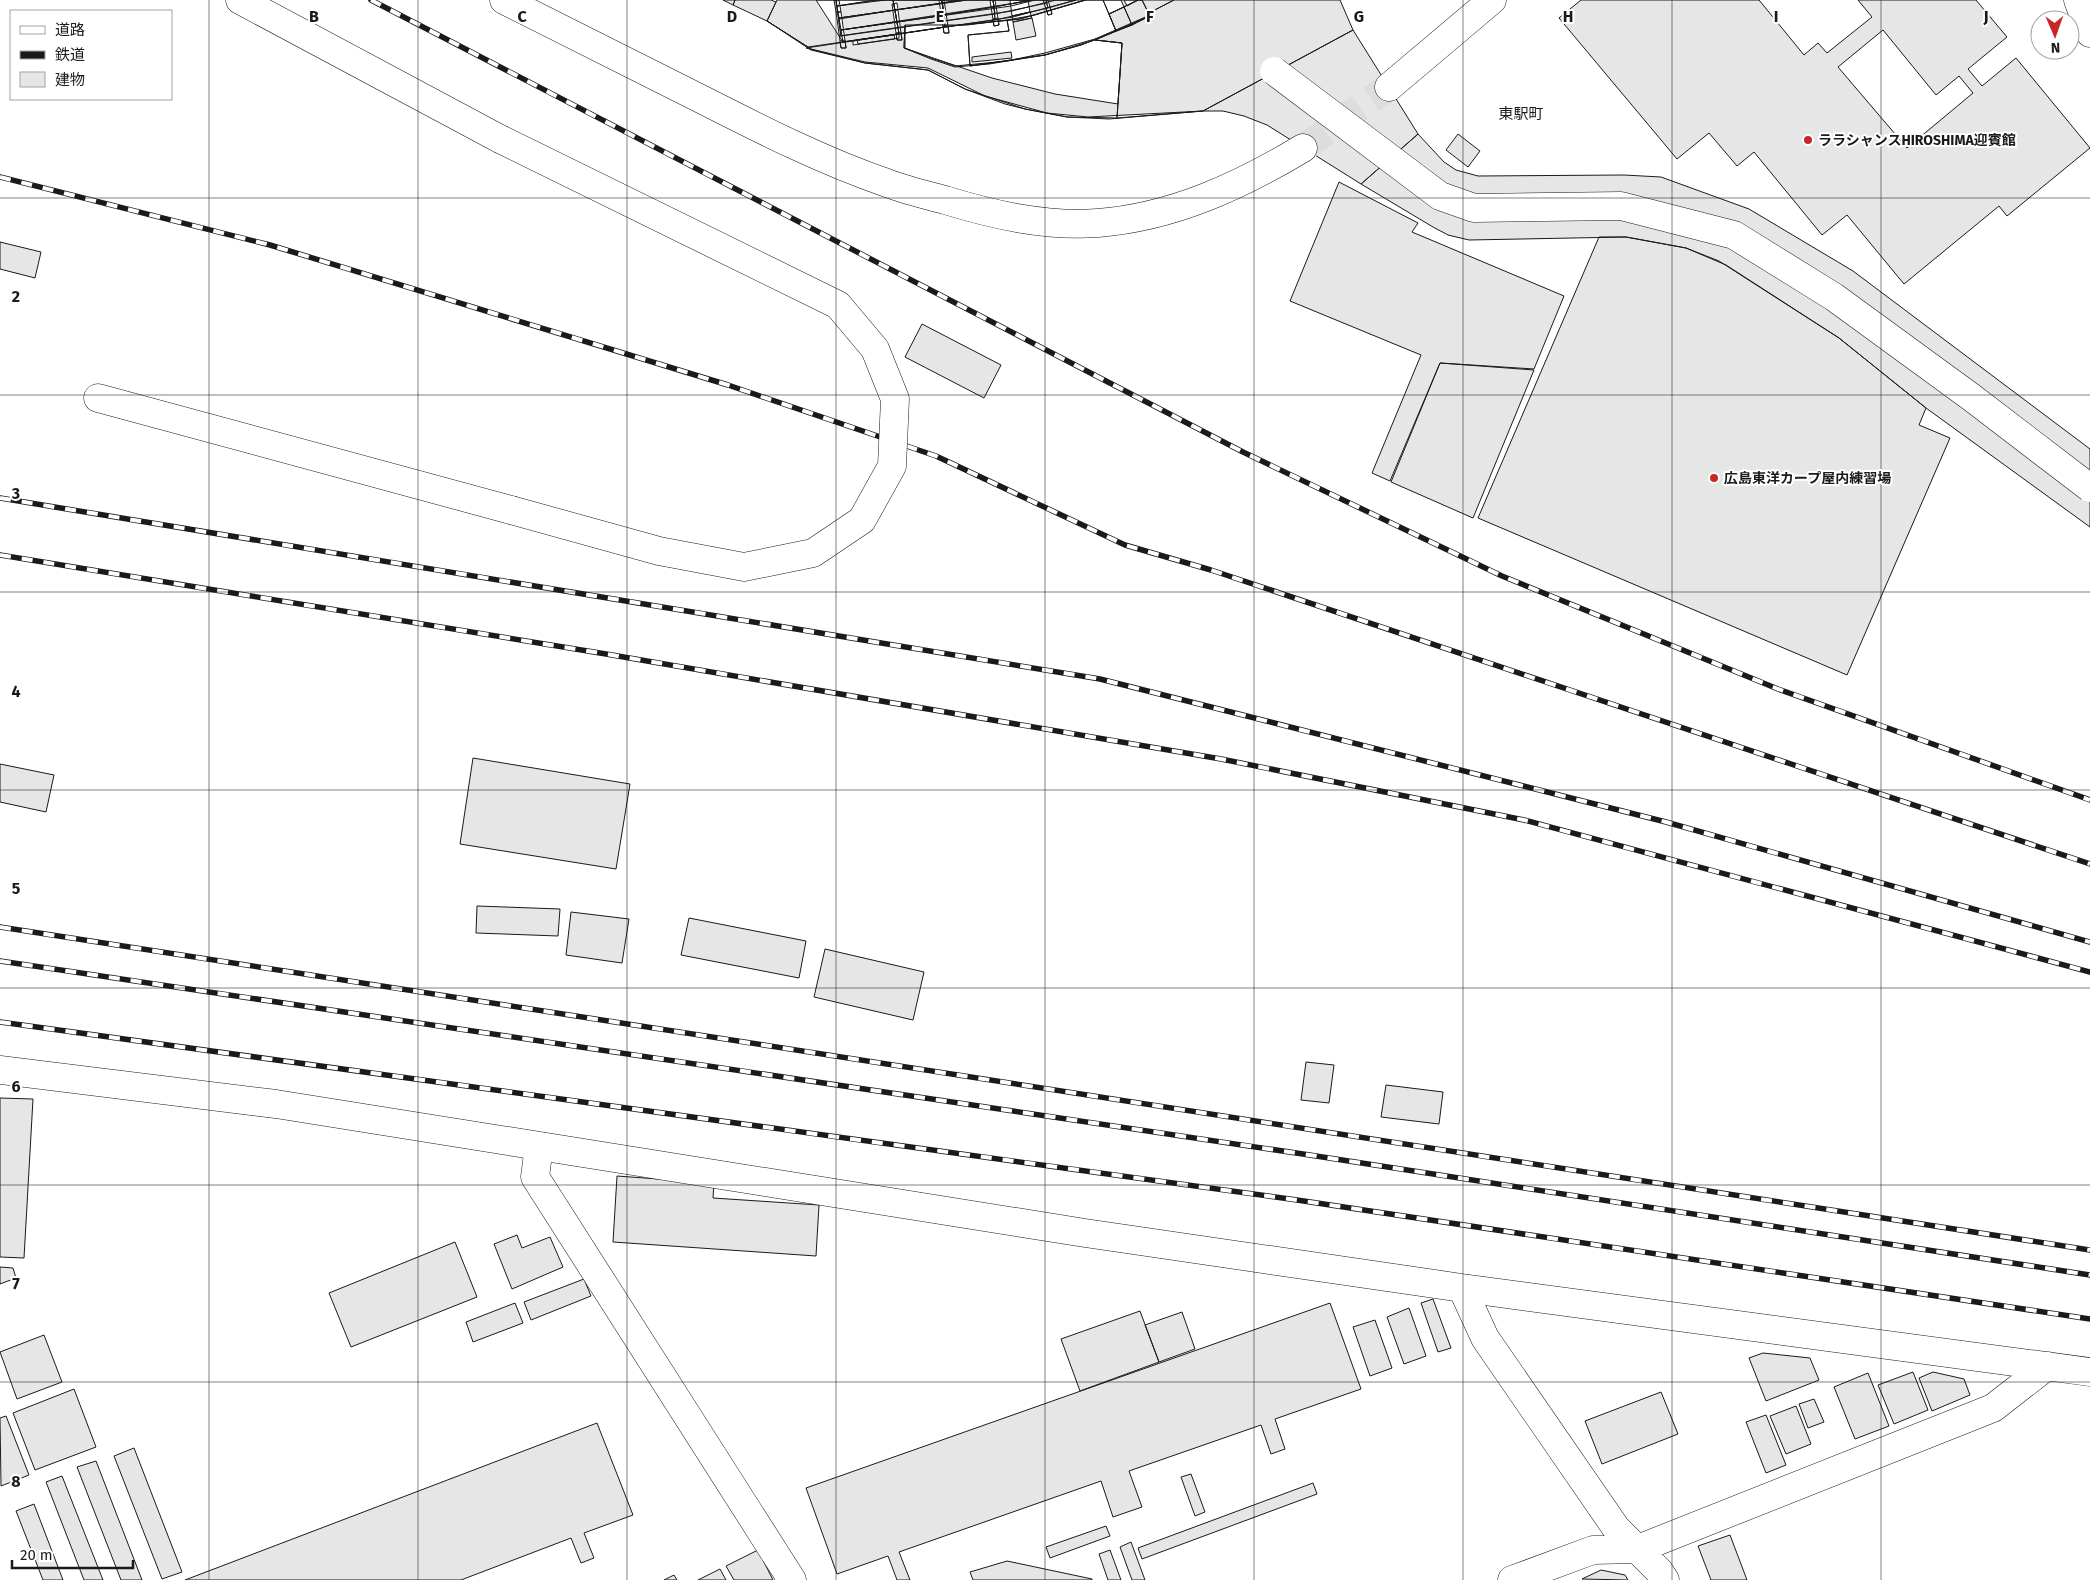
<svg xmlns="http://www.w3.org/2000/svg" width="2090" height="1580" viewBox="0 0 2090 1580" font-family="'Fira Sans','Noto Sans JP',sans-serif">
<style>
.building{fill:#e6e6e6;stroke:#1a1a1a;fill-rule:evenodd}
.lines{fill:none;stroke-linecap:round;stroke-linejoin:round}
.minor-tunnel{stroke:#ddd;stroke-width:28;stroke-dasharray:28 14;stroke-linecap:butt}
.minor-casing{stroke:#1a1a1a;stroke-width:29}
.minor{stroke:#fff;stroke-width:28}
.rail-casing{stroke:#1a1a1a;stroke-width:5.5}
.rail{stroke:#fff;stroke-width:4;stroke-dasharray:11;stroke-linecap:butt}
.minor-bridge-casing{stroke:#1a1a1a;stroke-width:29;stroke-linecap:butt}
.minor-bridge{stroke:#fff;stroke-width:28}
.grid{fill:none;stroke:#1a1a1a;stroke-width:1;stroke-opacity:0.55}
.poi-dot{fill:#c62828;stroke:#fff;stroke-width:2}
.labels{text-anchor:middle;stroke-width:4;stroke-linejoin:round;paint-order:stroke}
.poi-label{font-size:14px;font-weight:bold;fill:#1a1a1a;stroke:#fff;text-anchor:start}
.neighbourhood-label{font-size:15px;fill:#1a1a1a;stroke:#fff}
.grid-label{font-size:16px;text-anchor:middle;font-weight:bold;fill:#1a1a1a;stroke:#fff;stroke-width:4;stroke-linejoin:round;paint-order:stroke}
</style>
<rect width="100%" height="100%" fill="#fff"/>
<path class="building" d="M 723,0 L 735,0 L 733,5 Z
M 735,0 L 771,0 L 776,2 L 767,21 L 733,5 Z
M 777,0 L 1086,0 L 1020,19 L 952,26 L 808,47 L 767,21 Z
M 816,0 L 836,0 L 841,36 L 839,36 Z
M 834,0 L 839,0 L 841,12 L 836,12 Z
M 836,0 L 893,0 L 898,28 L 841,36 Z
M 876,0 L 893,0 L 895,10 L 839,18 L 837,6 Z
M 876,0 L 886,0 L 837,6 Z
M 893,0 L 941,0 L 942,3 L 895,10 Z
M 893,0 L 942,0 L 945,21 L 898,28 Z
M 939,0 L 944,0 L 949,33 L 944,33 Z
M 941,0 L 960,0 L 942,3 Z
M 942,0 L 993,0 L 995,14 L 945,21 Z
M 960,0 L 993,0 L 994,7 L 944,15 L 942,3 Z
M 967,0 L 895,10 L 839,19 L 839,18 Z
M 990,0 L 995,0 L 999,25 L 994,26 Z
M 993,0 L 1031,0 L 994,7 Z
M 993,0 L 1046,0 L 1047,3 L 995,14 Z
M 1010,0 L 1028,0 L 1030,12 L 1012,16 Z
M 1035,0 L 1011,6 L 841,30 Z
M 1043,0 L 1048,0 L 1052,14 L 1048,15 Z
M 1046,0 L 1076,0 L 1048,8 Z
M 1046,0 L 1048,8 L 995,20 L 994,7 L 1031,0 Z
M 1056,0 L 1076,0 L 1013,17 L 843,42 L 839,36 L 1012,11 Z
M 1085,0 L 1174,0 L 1149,13 L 1150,16 L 1095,40 L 1122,43 L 1117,118 L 1067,117 L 1025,109 L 965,89 L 928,70 L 865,63 L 806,48 L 952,26 L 1020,19 Z
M 1085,0 L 1103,0 L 1116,31 L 1081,45 L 1045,55 L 970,66 L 968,35 L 1009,31 L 1007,20 L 1035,15 Z
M 1103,0 L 1121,0 L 1124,7 L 1109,14 Z
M 1124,0 L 1138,0 L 1127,6 Z
M 1138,0 L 1142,0 L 1150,16 L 1116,31 L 1109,14 Z
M 1138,0 L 1142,0 L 1150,16 L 1132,25 L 1124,7 Z
M 1174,0 L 1340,0 L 1353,30 L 1203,111 L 1117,118 L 1122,43 L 1095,40 L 1150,16 L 1149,13 Z
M 1581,0 L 1759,0 L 1804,55 L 1818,43 L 1827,53 L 1872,17 L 1858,0 L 1976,0 L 2007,37 L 1968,69 L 1982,86 L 2016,58 L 2090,148 L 2007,216 L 1999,206 L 1904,284 L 1847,215 L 1822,235 L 1754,152 L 1737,166 L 1709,133 L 1677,159 L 1559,18 ZM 1883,30 L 1936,95 L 1959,76 L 1973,93 L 1907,148 L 1838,67 Z
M 897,3 L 902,40 L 897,40 L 892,4 Z
M 942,3 L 944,15 L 897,22 L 895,10 Z
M 994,7 L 995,20 L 945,27 L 944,15 Z
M 1050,7 L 1052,14 L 1048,15 L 1046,8 Z
M 1124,7 L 1132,25 L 1116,31 L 1109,14 Z
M 895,10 L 897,22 L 841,30 L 839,18 Z
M 836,12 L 841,12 L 846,48 L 841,48 Z
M 1030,12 L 1032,18 L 1013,22 L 1012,16 Z
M 944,15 L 945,27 L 899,34 L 897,22 Z
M 1150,15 L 1132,25 L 1081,45 L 1045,55 L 989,64 L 955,67 L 931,59 L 904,48 L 905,25 L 905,48 L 931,58 L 955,66 L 1007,61 L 1045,53 L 1095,39 Z
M 998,18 L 999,25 L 994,26 L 993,19 Z
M 1032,18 L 1036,36 L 1016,40 L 1013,22 Z
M 1007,20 L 1009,31 L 968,35 L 970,66 L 1045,55 L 1095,40 L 1122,43 L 1118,104 L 1055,94 L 992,78 L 904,48 L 905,25 L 967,25 Z
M 767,21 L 811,49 L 865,62 L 928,68 L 985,96 L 1047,113 L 1088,117 L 1203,111 L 1109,119 L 1067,117 L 1025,109 L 1005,104 L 965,89 L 928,70 L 865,63 L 811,50 Z
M 897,22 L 899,34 L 843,42 L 841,30 Z
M 948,25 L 949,33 L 944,33 L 943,26 Z
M 1353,30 L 1418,134 L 1361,184 L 1267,125 L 1244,116 L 1223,111 L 1203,111 Z
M 901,32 L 902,40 L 897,40 L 896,33 Z
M 899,34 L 899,38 L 853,45 L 853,41 Z
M 894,35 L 895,39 L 858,44 L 857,40 Z
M 845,40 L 846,48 L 841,48 L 840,41 Z
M 1011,52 L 1012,58 L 972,62 L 972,57 Z
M 1418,134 L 1444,162 L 1456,170 L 1478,176 L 1624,175 L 1661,177 L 1749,209 L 1853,271 L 2090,449 L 2090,527 L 1926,408 L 1839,338 L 1719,261 L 1686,248 L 1626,237 L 1469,240 L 1448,235 L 1433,227 L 1361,184 Z
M 1458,134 L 1480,151 L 1468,167 L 1446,150 Z
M 1339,182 L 1418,223 L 1412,232 L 1564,296 L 1534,369 L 1440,363 L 1390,481 L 1372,473 L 1421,355 L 1290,301 Z
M 1599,237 L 1626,237 L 1686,248 L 1726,265 L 1839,338 L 1926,408 L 1919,425 L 1950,438 L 1847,675 L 1478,518 Z
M 0,242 L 41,252 L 35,278 L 0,269 Z
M 922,324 L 1001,365 L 984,398 L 905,357 Z
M 1440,363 L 1534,370 L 1473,518 L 1391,482 Z
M 473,758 L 630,784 L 616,869 L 460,844 Z
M 0,764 L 54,775 L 46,812 L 0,802 Z
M 477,906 L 560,909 L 558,936 L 476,933 Z
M 571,912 L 629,919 L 622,963 L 566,955 Z
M 689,918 L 806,941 L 799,978 L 681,955 Z
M 825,949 L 924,972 L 913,1020 L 814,997 Z
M 1306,1062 L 1334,1065 L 1329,1103 L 1301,1100 Z
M 1386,1085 L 1443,1092 L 1439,1124 L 1381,1117 Z
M 0,1098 L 33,1099 L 24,1258 L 0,1257 Z
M 617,1176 L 714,1183 L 713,1198 L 819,1205 L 816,1256 L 613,1242 Z
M 517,1235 L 522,1248 L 550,1237 L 563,1267 L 512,1289 L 494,1244 Z
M 455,1242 L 477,1297 L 351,1347 L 329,1293 Z
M 0,1267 L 13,1268 L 16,1278 L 0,1284 Z
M 584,1279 L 591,1296 L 531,1320 L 524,1302 Z
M 1433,1299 L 1451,1348 L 1438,1352 L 1421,1303 Z
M 515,1303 L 523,1323 L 473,1342 L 466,1322 Z
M 1330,1303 L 1361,1389 L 1275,1419 L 1285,1449 L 1271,1454 L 1261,1425 L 1129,1471 L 1142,1507 L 1113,1517 L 1101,1481 L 899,1552 L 910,1580 L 897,1580 L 888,1556 L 837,1574 L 806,1488 Z
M 1409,1308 L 1426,1356 L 1404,1364 L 1387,1317 Z
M 1140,1311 L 1159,1362 L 1080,1391 L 1061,1339 Z
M 1182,1312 L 1195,1349 L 1159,1362 L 1145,1325 Z
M 1375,1320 L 1392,1368 L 1370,1376 L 1353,1327 Z
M 44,1335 L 62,1382 L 17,1399 L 0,1352 Z
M 1763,1353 L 1810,1358 L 1819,1380 L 1766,1401 L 1749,1358 Z
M 1913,1372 L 1928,1410 L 1894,1424 L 1878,1385 Z
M 1933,1372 L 1964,1379 L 1970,1395 L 1932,1411 L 1919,1378 Z
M 1868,1373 L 1889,1426 L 1855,1439 L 1834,1387 Z
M 74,1389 L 96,1447 L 35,1470 L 13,1413 Z
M 1661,1392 L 1678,1434 L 1602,1464 L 1585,1421 Z
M 1814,1399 L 1824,1422 L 1808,1428 L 1799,1404 Z
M 1796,1406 L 1811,1444 L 1786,1454 L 1770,1416 Z
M 1766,1415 L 1786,1465 L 1766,1473 L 1746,1422 Z
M 6,1416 L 29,1475 L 1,1486 L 0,1418 Z
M 597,1423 L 633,1515 L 584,1533 L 594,1558 L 581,1563 L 571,1538 L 461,1580 L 185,1580 Z
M 134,1448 L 182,1572 L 162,1579 L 114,1456 Z
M 96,1461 L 142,1580 L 121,1580 L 77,1467 Z
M 1191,1474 L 1205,1512 L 1195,1516 L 1181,1477 Z
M 62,1476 L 103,1580 L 84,1580 L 46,1482 Z
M 1313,1483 L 1317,1494 L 1142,1559 L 1138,1548 Z
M 34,1504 L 63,1580 L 43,1580 L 16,1511 Z
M 1106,1526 L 1110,1536 L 1050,1558 L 1046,1547 Z
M 1730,1535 L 1747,1580 L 1711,1580 L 1698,1546 Z
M 1131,1542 L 1145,1580 L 1132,1580 L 1120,1547 Z
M 758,1550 L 773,1580 L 734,1580 L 726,1566 Z
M 1110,1550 L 1121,1580 L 1108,1580 L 1099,1554 Z
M 1007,1561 L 1092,1579 L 1092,1580 L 973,1580 L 970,1572 Z
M 720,1569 L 726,1580 L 698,1580 Z
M 1601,1570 L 1625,1575 L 1628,1580 L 1582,1579 Z
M 674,1575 L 677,1580 L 664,1580 Z"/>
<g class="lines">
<path class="minor-tunnel" d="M 1303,148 L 1389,87"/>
<g class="minor-casing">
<path id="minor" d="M 240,0 L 500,139
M 504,0 C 570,33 636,66 701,99 C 762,130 823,161 887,183 C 905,190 926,195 945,200 C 994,215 1046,227 1098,223 C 1173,217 1240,186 1303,148
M 2078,0 L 2090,33
M 1389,87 L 1492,0
M 98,398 L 511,510
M 0,1070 L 276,1104 L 1085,1233 L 1462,1288 L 2090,1372
M 539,1146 L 535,1177 L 792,1580
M 1462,1288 L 1485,1338 L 1616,1528 L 1659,1571 L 1665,1580
M 1512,1580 L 1593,1550 L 1638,1549 L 1993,1408 L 2047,1366"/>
</g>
<use href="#minor" class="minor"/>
<g class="rail-casing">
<path id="rail" d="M 371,0 L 1243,452 L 1502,576 L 1778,689 L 2090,800
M 0,177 L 270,245 L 728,385 L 936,456 L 1125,545 L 1211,570 L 2090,864
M 0,498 L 1100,679 L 1666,822 L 2090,942
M 0,555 L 606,654 L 1221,759 L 1524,820 L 2090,972
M 0,927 L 2090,1250
M 0,961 L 1303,1154 L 2090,1275
M 0,1022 L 1297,1200 L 2090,1319"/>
</g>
<use href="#rail" class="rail"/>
<g class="minor-bridge-casing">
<path id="minor-bridge" d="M 1274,71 L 1440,196 L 1474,208 L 1621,206 L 1734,235 L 1834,297 L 1971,397 L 2090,488
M 500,139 L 838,305 L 875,349 L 895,399 L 892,466 L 862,520 L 813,553 L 744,567 L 659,551 L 511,510"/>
</g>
<use href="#minor-bridge" class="minor-bridge"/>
</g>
<path class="grid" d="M 209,0 L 209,1580M 418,0 L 418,1580M 627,0 L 627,1580M 836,0 L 836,1580M 1045,0 L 1045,1580M 1254,0 L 1254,1580M 1463,0 L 1463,1580M 1672,0 L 1672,1580M 1881,0 L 1881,1580M 0,198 L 2090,198M 0,395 L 2090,395M 0,592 L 2090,592M 0,790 L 2090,790M 0,988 L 2090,988M 0,1185 L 2090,1185M 0,1382 L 2090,1382"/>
<g class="poi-dot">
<circle cx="1808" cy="140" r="5"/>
<circle cx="1714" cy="478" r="5"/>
</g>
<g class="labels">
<g class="poi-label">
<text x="1818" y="145">ララシャンスHIROSHIMA迎賓館</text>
<text x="1724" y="483">広島東洋カープ屋内練習場</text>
</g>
<g class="neighbourhood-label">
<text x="1521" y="119">東駅町</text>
</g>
</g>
<g class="grid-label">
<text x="314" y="22">B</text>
<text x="522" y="22">C</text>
<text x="732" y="22">D</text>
<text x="940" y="22">E</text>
<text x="1150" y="22">F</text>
<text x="1359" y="22">G</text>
<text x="1568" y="22">H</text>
<text x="1776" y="22">I</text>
<text x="1986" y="22">J</text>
<text x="16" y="302">2</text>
<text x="16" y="499">3</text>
<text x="16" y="697">4</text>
<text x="16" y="894">5</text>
<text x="16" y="1092">6</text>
<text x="16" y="1289">7</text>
<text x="16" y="1487">8</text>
</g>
<rect x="10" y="10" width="162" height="90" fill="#ffffff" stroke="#a3a3a3"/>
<rect x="20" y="26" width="25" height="8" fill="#ffffff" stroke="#a3a3a3"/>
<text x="55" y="35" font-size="15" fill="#1a1a1a">道路</text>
<rect x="20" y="51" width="25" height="8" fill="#1a1a1a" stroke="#a3a3a3"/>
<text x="55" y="60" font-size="15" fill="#1a1a1a">鉄道</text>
<rect x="20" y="72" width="25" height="15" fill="#e6e6e6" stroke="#a3a3a3"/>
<text x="55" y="85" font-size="15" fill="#1a1a1a">建物</text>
<g transform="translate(2055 35) rotate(178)"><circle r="24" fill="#ffffff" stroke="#a3a3a3"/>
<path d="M0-4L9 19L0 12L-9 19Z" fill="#c62828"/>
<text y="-8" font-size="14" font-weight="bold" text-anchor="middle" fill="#1a1a1a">N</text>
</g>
<path d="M12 1560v8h121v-8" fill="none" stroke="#1a1a1a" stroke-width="2.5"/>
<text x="20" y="1560" font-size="15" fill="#1a1a1a" stroke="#ffffff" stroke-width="4" paint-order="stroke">20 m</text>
</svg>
